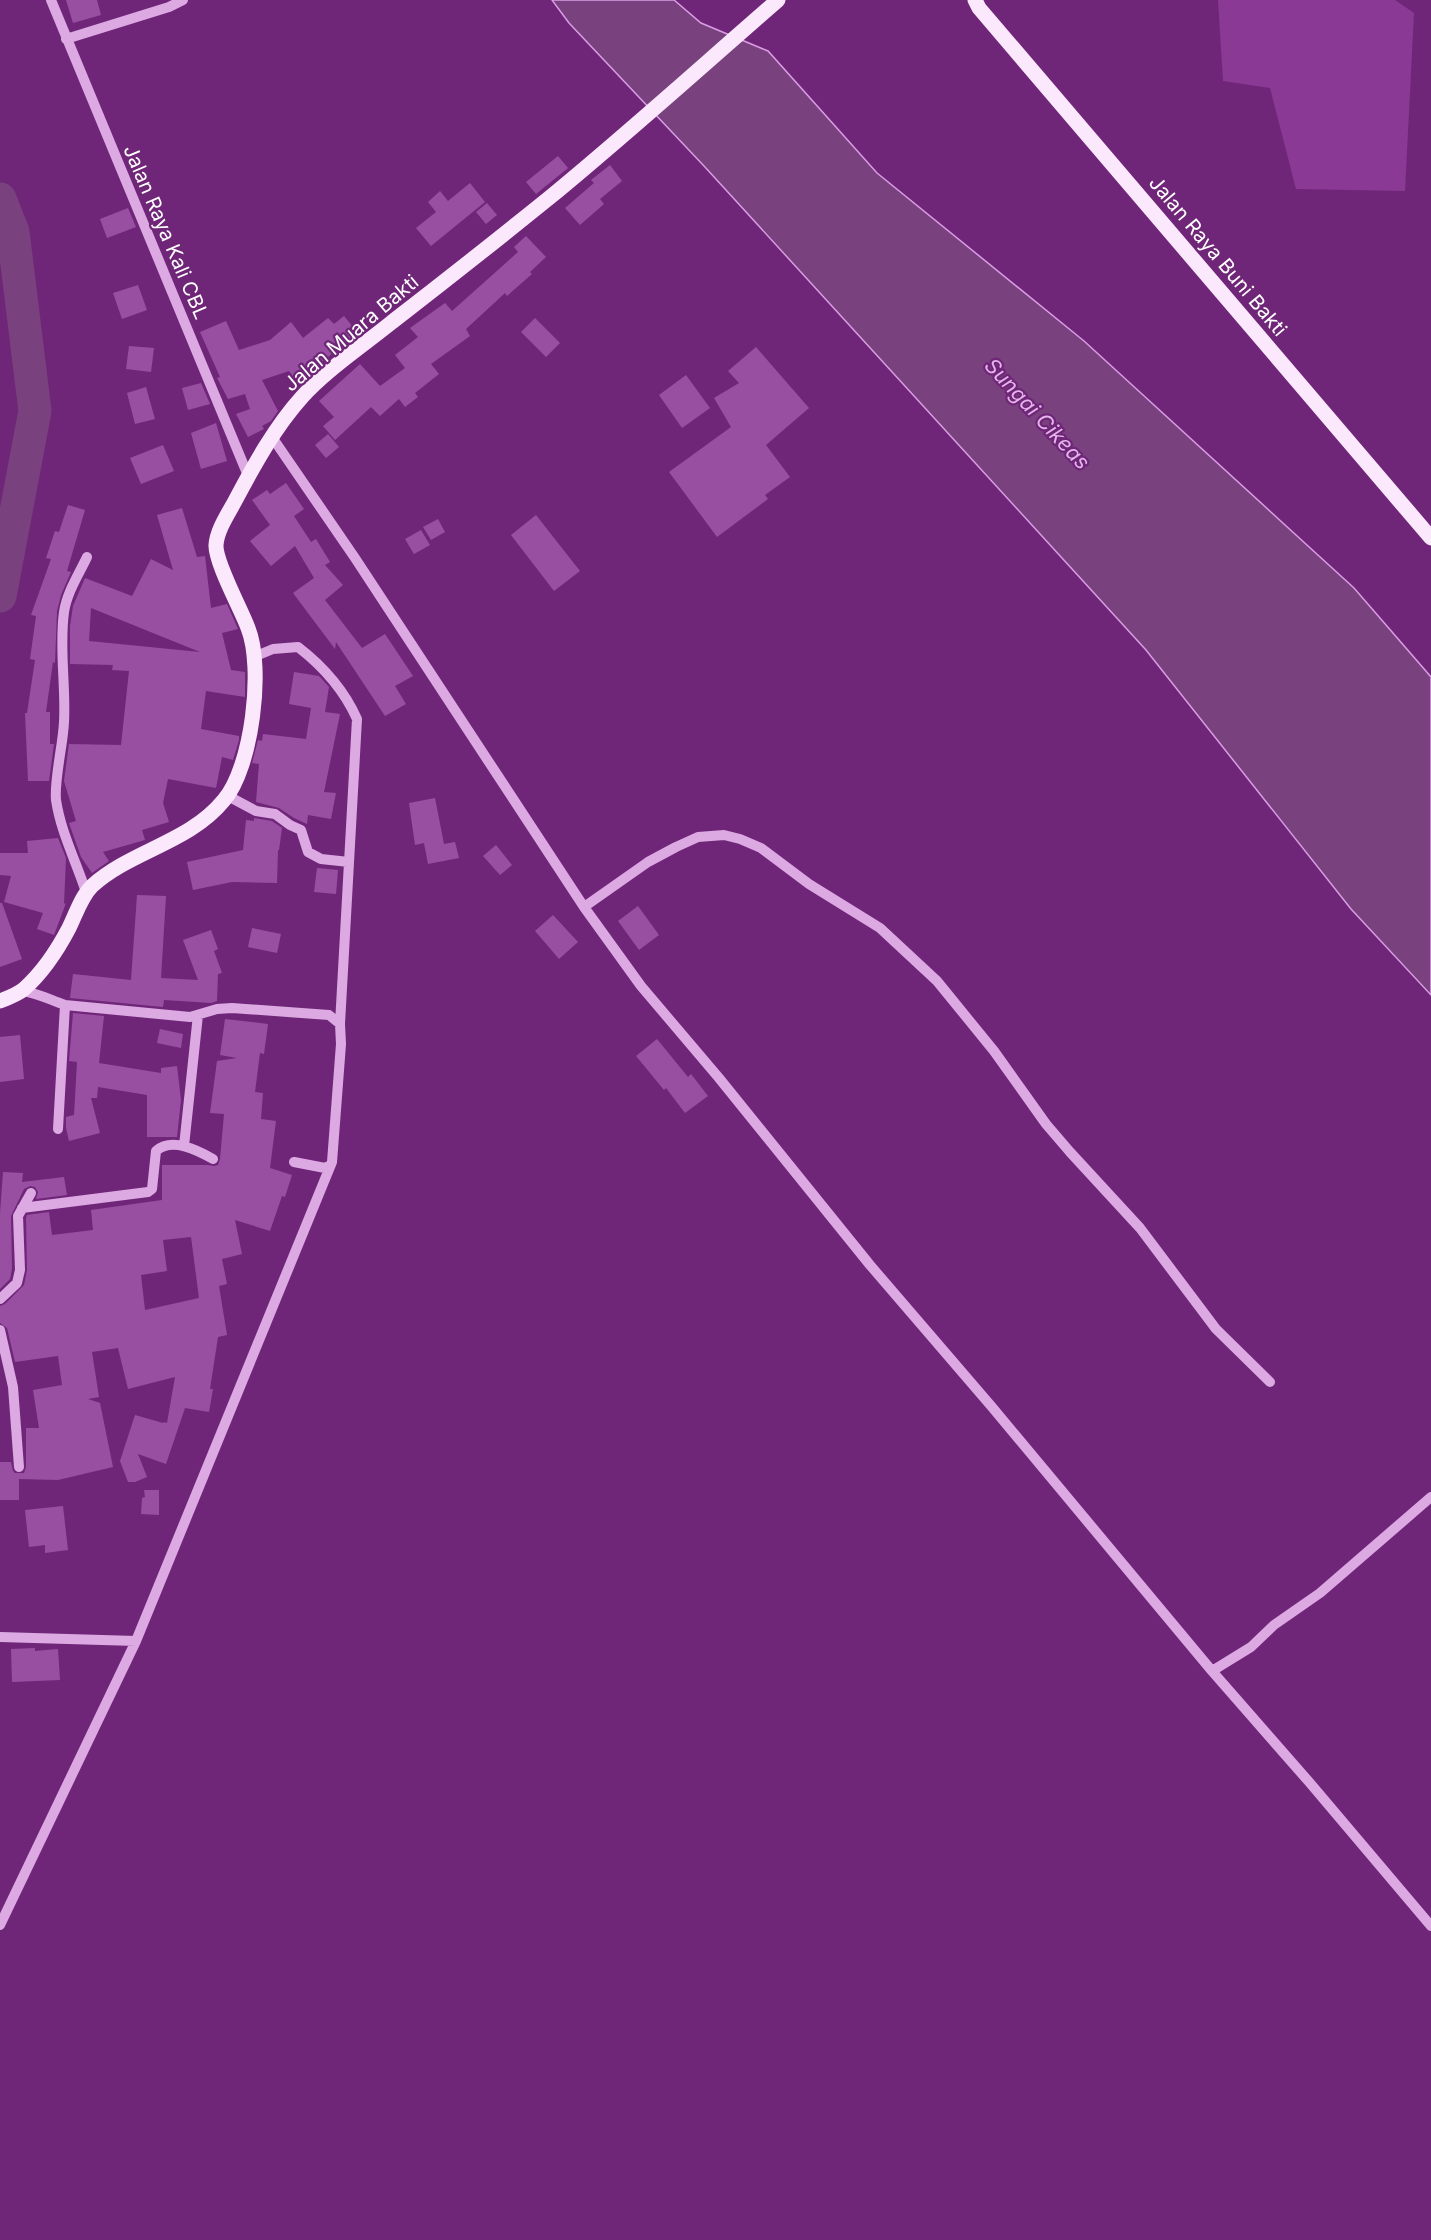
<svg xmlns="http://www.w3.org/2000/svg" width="1431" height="2240" viewBox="0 0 1431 2240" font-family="Inter,sans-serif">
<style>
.green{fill:#8a3a95}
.water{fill:#79427f;stroke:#da9de3;stroke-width:1.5}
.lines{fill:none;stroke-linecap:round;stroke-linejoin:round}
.river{stroke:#79427f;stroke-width:33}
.building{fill:#984fa2;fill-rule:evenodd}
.minor{stroke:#dca9e3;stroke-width:10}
.major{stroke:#fbe8fc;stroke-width:15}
.labels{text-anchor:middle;stroke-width:4.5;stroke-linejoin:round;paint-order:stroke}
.street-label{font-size:20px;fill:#fff;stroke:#702678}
.water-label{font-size:21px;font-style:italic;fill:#e4b4eb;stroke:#702678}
</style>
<rect width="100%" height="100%" fill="#702678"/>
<path class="green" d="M 1218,0 L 1395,0 L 1414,13 L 1405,191 L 1296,189 L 1270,88 L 1223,81 Z"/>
<path class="water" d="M 552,0 L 674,0 L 701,23 L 768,51 L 877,173 L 1084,341 L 1354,588 L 1431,677 L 1431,995 L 1351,909 L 1146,650 L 704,166 L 569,23 Z"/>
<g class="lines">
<path class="river" d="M 0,199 L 13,232 L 35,411 L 0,596"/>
</g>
<path class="building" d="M 66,0 L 97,0 L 101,15 L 73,23 Z
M 558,156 L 568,168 L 536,194 L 526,182 Z
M 610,165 L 622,181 L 600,199 L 604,204 L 580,225 L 565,208 L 594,183 L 591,180 Z
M 470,183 L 485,202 L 431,246 L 416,228 L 436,212 L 428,202 L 440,191 L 448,201 Z
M 487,203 L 497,215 L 486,224 L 476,212 Z
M 128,208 L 136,227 L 107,238 L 100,219 Z
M 526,236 L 546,257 L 530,272 L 532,274 L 507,296 L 505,293 L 466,329 L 470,336 L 431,364 L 439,374 L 415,393 L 418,397 L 405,407 L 399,399 L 380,416 L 371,407 L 335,440 L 323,426 L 334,417 L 319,401 L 360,364 L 380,386 L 405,368 L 395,355 L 418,337 L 410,328 L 445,303 L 452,311 L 518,252 L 514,247 Z
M 138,285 L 147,310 L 122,319 L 113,293 Z
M 344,316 L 357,332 L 298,383 L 289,371 L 262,380 L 278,411 L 271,421 L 262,426 L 264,429 L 248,437 L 236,414 L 250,409 L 245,394 L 228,399 L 217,378 L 220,377 L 200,332 L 226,321 L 239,350 L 270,340 L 291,322 L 303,338 L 328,318 L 334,324 Z
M 535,318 L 560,343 L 546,357 L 521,332 Z
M 129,346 L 154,348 L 151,372 L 126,369 Z
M 756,347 L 809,408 L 766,445 L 790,477 L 765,495 L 768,499 L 717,537 L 669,472 L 731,427 L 714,398 L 739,383 L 728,371 Z
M 686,375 L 710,408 L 682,428 L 659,395 Z
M 201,383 L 210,404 L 188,410 L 182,388 Z
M 146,387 L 155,419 L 135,424 L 127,393 Z
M 216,423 L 227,461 L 201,469 L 191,433 Z
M 328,434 L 339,447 L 326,458 L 315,445 Z
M 163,445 L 174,471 L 141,484 L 130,458 Z
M 286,483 L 304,509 L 294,516 L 311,542 L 316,539 L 330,562 L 325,565 L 343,585 L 325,600 L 362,648 L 385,634 L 413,676 L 395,686 L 406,704 L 385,716 L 336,642 L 335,649 L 293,593 L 314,578 L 295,546 L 271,566 L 250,541 L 270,525 L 252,500 L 267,490 L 270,494 Z
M 68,505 L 85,510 L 67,571 L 71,572 L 61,595 L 57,611 L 55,663 L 53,662 L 46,712 L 50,712 L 50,744 L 54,744 L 49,781 L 28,781 L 25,713 L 27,713 L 35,660 L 30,659 L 36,616 L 31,615 L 51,559 L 46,558 L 55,531 L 59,532 Z
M 182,508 L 197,557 L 205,556 L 211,608 L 227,604 L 238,629 L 222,633 L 231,670 L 245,672 L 245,697 L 206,691 L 201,729 L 239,736 L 239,740 L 233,760 L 222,757 L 216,788 L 168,779 L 163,803 L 169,822 L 142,830 L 145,840 L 103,852 L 109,861 L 92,873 L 81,857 L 69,823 L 76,821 L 64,781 L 69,744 L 121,745 L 129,671 L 112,670 L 113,665 L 70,664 L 70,626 L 73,606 L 85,578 L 132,596 L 151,559 L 173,570 L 157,515 ZM 91,608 L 200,652 L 89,641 Z
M 536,515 L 580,571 L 554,591 L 511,535 Z
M 438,519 L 445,532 L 431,540 L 423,527 Z
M 421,530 L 430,545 L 414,554 L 405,539 Z
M 294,672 L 319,676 L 329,687 L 325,712 L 340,714 L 324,792 L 336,793 L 331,819 L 308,815 L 307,824 L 294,818 L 279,808 L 256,802 L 259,764 L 252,763 L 258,740 L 262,741 L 263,734 L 306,739 L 311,708 L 289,704 Z
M 435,798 L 444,844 L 455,842 L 459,858 L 428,864 L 424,843 L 415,845 L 409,803 Z
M 254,818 L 272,821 L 282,828 L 279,850 L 278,850 L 277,883 L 232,882 L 193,890 L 187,862 L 243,850 L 246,820 L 254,821 Z
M 58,838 L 66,858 L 64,904 L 66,903 L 54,935 L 37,929 L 43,913 L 4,902 L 11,876 L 0,875 L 0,853 L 28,853 L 27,841 Z
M 496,845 L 512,865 L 500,875 L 483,856 Z
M 317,868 L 338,870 L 336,894 L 314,892 Z
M 137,895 L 166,896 L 161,978 L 198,980 L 183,940 L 211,930 L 218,949 L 214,951 L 222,973 L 218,974 L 217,1001 L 211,1003 L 164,1000 L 163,1007 L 70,998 L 73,974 L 131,980 Z
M 0,903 L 2,903 L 22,959 L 0,967 Z
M 638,906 L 659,935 L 639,950 L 618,921 Z
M 553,915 L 578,942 L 559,959 L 535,931 Z
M 252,928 L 281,934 L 277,953 L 248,947 Z
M 73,1013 L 104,1016 L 99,1063 L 161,1073 L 161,1068 L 177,1066 L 181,1100 L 177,1137 L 147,1137 L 147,1095 L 98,1087 L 97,1098 L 91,1098 L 100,1133 L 69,1141 L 66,1128 L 66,1117 L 74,1115 L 77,1062 L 69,1061 Z
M 225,1019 L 268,1024 L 264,1054 L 260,1053 L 255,1092 L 263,1093 L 261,1119 L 276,1121 L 270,1168 L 292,1175 L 285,1197 L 282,1196 L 270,1231 L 235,1220 L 242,1254 L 222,1259 L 227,1284 L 219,1286 L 227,1335 L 218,1337 L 210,1389 L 213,1389 L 209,1412 L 185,1408 L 166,1464 L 138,1454 L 147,1477 L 135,1482 L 128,1482 L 120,1461 L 135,1415 L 163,1423 L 164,1422 L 167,1423 L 175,1377 L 128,1389 L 118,1348 L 92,1352 L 99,1397 L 88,1399 L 100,1403 L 113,1467 L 58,1480 L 19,1479 L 19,1500 L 0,1500 L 0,1462 L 11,1462 L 13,1471 L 15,1473 L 24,1473 L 26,1467 L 26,1428 L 39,1428 L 33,1390 L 62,1385 L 58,1356 L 15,1362 L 7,1328 L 0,1323 L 0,1306 L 5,1304 L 24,1285 L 27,1270 L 26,1218 L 27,1215 L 49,1212 L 52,1235 L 93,1230 L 91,1210 L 162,1200 L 162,1165 L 208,1165 L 214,1166 L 218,1165 L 220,1159 L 224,1114 L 210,1113 L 217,1061 L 237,1058 L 220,1055 ZM 191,1237 L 199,1298 L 145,1310 L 141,1275 L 167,1271 L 163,1240 Z
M 160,1029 L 183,1034 L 181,1048 L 157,1043 Z
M 20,1035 L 24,1079 L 0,1082 L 0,1037 Z
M 657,1039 L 688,1077 L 691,1074 L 708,1096 L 685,1113 L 666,1088 L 664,1090 L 636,1056 Z
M 3,1172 L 23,1173 L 22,1182 L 64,1177 L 67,1195 L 36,1199 L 38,1192 L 35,1187 L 30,1186 L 24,1189 L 11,1216 L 12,1269 L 10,1279 L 0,1289 L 0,1213 Z
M 144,1490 L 159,1490 L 159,1515 L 141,1514 L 142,1498 L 145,1497 Z
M 63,1506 L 68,1550 L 45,1553 L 45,1545 L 29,1547 L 25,1510 Z
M 35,1648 L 35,1651 L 58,1649 L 60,1680 L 12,1682 L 11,1649 Z"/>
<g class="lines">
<path class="minor" d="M 51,0 L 249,478
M 66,39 L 169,7 L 183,0
M 272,437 L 355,558 L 584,907 L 641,986 L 719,1078 L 870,1265 L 992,1407 L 1212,1671 L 1310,1783 L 1431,1926
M 228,796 L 256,811 L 275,814 L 290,825 L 301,830 L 308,852 L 321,859 L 349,862
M 86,892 C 76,861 61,833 56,800 C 54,780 63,745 64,722 C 66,686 59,648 64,612 C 67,592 79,574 87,557
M 584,907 L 648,862 L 676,847 L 698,837 L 724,835 L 740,839 L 761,848 L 809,884 L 880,928 L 937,981 L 994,1051 L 1046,1124 L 1070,1152 L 1140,1228 L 1216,1329 L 1270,1382
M 22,991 C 38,993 50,1000 65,1005 L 190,1017 L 217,1009 L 232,1008 L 329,1015 L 340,1024
M 58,1129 L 65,1005
M 184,1146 L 198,1015
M 294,1162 L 325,1168 L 329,1166
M 22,1208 L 148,1192 L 152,1189 L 156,1151 C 172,1137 197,1150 213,1159
M 0,1299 L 17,1283 L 20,1270 L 18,1216 L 31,1193
M 0,1330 L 13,1387 L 19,1467
M 0,1637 L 136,1641
M 1212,1671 L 1251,1647 L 1274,1625 L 1320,1593 L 1431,1497
M 0,1925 L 136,1641 L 332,1162 L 341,1044 L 340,1024 L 357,719 C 344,690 324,667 298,647 L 273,649 L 256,656"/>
<path class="major" d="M 975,0 L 979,8 L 1431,538
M 0,1001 C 8,998 18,994 24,989 C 42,973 58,949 69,928 C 76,914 81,897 92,886 C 132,850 189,843 224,800 C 252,767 264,668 248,628 C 241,609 215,562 216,545 C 217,530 228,514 235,501 C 254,465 275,427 302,397 C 325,371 365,344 392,322 C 445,281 497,240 549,198 C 627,134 702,66 778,0"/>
</g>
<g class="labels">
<g class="street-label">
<text transform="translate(166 232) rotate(67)" y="7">Jalan Raya Kali CBL</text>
<text transform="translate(1218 256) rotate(50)" y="7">Jalan Raya Buni Bakti</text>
<text transform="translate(351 333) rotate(-40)" y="7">Jalan Muara Bakti</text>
</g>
<g class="water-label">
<text transform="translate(1037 414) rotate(47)" y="7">Sungai Cikeas</text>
</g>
</g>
</svg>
